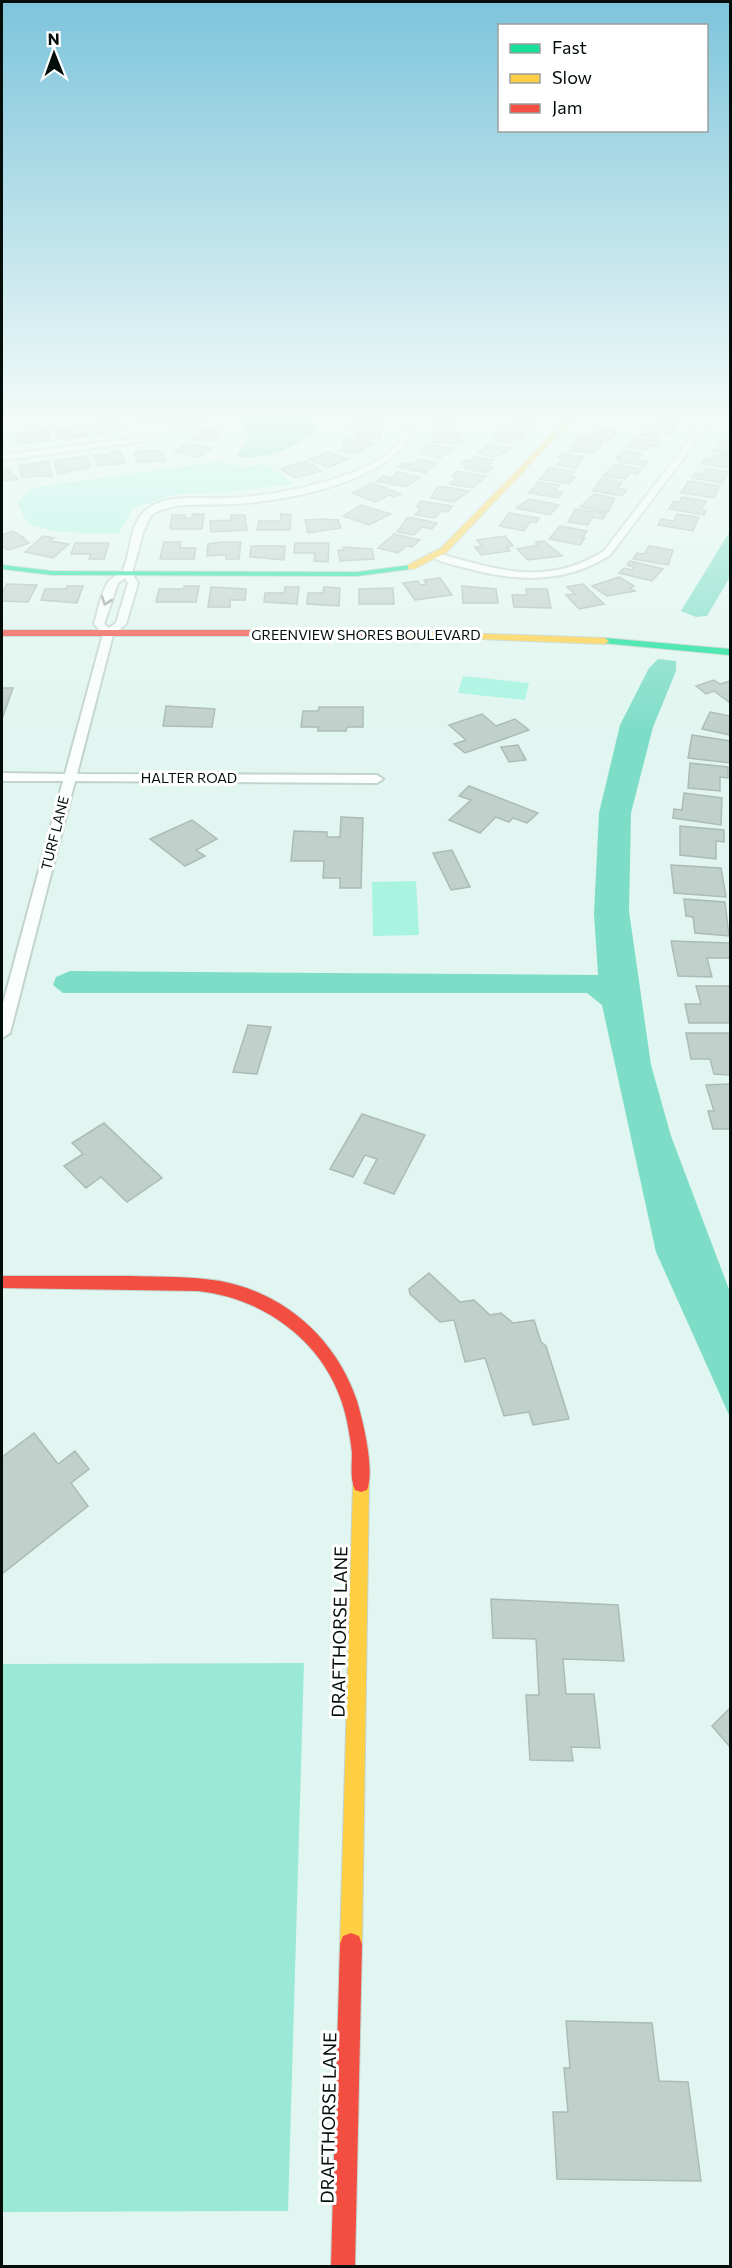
<svg xmlns="http://www.w3.org/2000/svg" width="732" height="2268" viewBox="0 0 732 2268" font-family="Commissioner,sans-serif">
<style>
.green{fill:#a8f4e1}
.forest{fill:#9ae8d6}
.water{fill:#7eddc7}
.building{fill:#c0d0cb;stroke:#acbbb7;stroke-width:1.5}
.lines{fill:none;stroke-linecap:round;stroke-linejoin:round}
.street-casing{stroke:#c3d3ce;stroke-width:4}
.fast-casing{stroke:#c3d3ce;stroke-width:2}
.slow-casing{stroke:#c3d3ce;stroke-width:2}
.jam-casing{stroke:#c3d3ce;stroke-width:2}
.street{fill:#fafefd;fill-rule:evenodd}
.fast{fill:#16e098;fill-rule:evenodd}
.slow{fill:#ffcf43;fill-rule:evenodd}
.jam{fill:#f24e42;fill-rule:evenodd}
.oneway{stroke:#979e9c}
.labels{text-anchor:middle;stroke-width:6;stroke-linejoin:round;paint-order:stroke}
.far-street-label{font-size:14px;fill:#030e0b;stroke:#fff}
.near-street-label{font-size:18px;fill:#030e0b;stroke:#fff}
</style>
<rect width="100%" height="100%" fill="#e1f6f0"/>
<path class="green" d="M 222,461 L 243,467 L 266,464 L 293,484 L 227,492 L 177,494 L 133,508 L 118,534 L 58,532 L 28,524 L 17,503 L 31,488 Z
M 463,676 L 529,683 L 525,700 L 458,693 Z
M 416,881 L 419,935 L 373,936 L 372,882 Z"/>
<path class="forest" d="M 304,1663 L 288,2211 L 2,2212 L 2,1664 Z"/>
<path class="water" d="M 225,413 L 297,413 L 312,417 L 318,432 C 293,447 266,462 236,456 L 248,439 L 244,425 Z
M 730,531 L 730,577 L 707,616 L 696,617 L 681,611 Z
M 658,659 L 676,661 L 676,671 L 653,727 L 631,813 L 629,911 L 651,1065 L 671,1136 L 730,1292 L 730,1417 L 656,1252 L 602,1005 L 587,993 L 63,993 L 53,985 L 56,977 L 70,971 L 598,975 L 594,913 L 599,813 L 620,725 L 649,668 Z"/>
<path class="building" d="M 137,413 L 162,413 L 160,423 L 148,423 L 149,421 L 135,424 Z
M 177,413 L 185,414 L 180,417 L 207,420 L 187,428 L 164,423 Z
M 375,413 L 383,422 L 356,424 L 351,415 Z
M 468,413 L 496,413 L 487,420 L 465,415 Z
M 660,413 L 682,416 L 675,426 L 653,422 Z
M 436,415 L 461,418 L 453,428 L 436,426 L 440,421 L 432,420 Z
M 514,417 L 539,421 L 526,431 L 508,428 Z
M 122,420 L 125,426 L 110,428 L 112,432 L 98,434 L 93,422 Z
M 646,424 L 675,429 L 671,433 L 663,432 L 658,438 L 638,435 Z
M 86,425 L 89,436 L 57,439 L 55,431 Z
M 352,426 L 381,426 L 381,438 L 357,438 L 357,430 L 352,430 Z
M 198,428 L 217,428 L 216,433 L 220,433 L 218,440 L 191,440 L 192,435 L 197,435 Z
M 597,428 L 617,432 L 608,443 L 577,438 L 581,433 L 592,435 Z
M 47,429 L 51,440 L 18,444 L 15,435 Z
M 500,430 L 526,433 L 523,439 L 514,438 L 511,443 L 493,441 Z
M 432,432 L 460,433 L 459,439 L 463,440 L 462,444 L 433,442 Z
M 349,438 L 373,444 L 355,454 L 338,451 L 347,444 L 343,443 Z
M 633,438 L 662,442 L 659,447 L 650,445 L 646,450 L 626,447 Z
M 576,440 L 602,444 L 596,453 L 570,451 Z
M 720,440 L 730,442 L 730,454 L 713,451 L 716,447 L 724,448 L 726,445 L 718,444 Z
M 188,443 L 212,448 L 198,457 L 174,451 Z
M 489,443 L 512,448 L 496,457 L 478,453 Z
M 426,444 L 454,448 L 440,458 L 421,454 L 426,450 L 421,449 Z
M 120,451 L 125,463 L 98,466 L 94,455 L 112,455 L 111,452 Z
M 139,451 L 161,451 L 165,461 L 137,462 L 134,452 Z
M 627,451 L 642,454 L 637,460 L 647,462 L 644,466 L 619,462 L 620,459 L 616,459 L 620,453 Z
M 327,452 L 349,459 L 329,467 L 309,460 Z
M 563,453 L 584,457 L 575,468 L 557,465 L 563,458 L 559,457 Z
M 713,454 L 730,456 L 730,468 L 702,464 L 705,459 L 710,460 Z
M 86,456 L 90,467 L 57,474 L 54,461 Z
M 475,457 L 494,460 L 488,467 L 493,468 L 488,473 L 464,468 L 467,465 L 462,464 L 466,460 L 471,461 Z
M 419,459 L 437,463 L 425,473 L 398,467 L 404,463 L 413,465 Z
M 48,461 L 52,476 L 22,477 L 19,466 Z
M 305,461 L 322,471 L 295,478 L 281,469 Z
M 613,464 L 641,469 L 637,474 L 630,473 L 625,479 L 604,476 Z
M 550,467 L 574,472 L 570,476 L 575,477 L 569,484 L 540,479 Z
M 706,468 L 728,472 L 722,483 L 692,478 L 695,473 L 703,474 Z
M 6,469 L 18,479 L 2,481 L 2,471 Z
M 457,471 L 486,476 L 473,488 L 450,484 L 457,477 L 452,476 Z
M 397,472 L 420,477 L 406,487 L 377,481 L 383,476 L 392,478 Z
M 602,478 L 622,482 L 618,488 L 626,490 L 622,496 L 593,491 Z
M 688,481 L 720,486 L 714,498 L 681,493 Z
M 538,482 L 559,485 L 555,491 L 563,492 L 558,498 L 529,493 Z
M 373,483 L 401,494 L 394,497 L 389,495 L 375,502 L 352,493 Z
M 438,486 L 469,491 L 454,502 L 431,498 Z
M 594,494 L 615,498 L 608,512 L 580,507 Z
M 682,497 L 706,501 L 701,510 L 706,511 L 704,515 L 669,509 L 674,501 L 679,502 Z
M 529,499 L 559,505 L 550,515 L 516,508 Z
M 421,501 L 452,506 L 448,512 L 441,511 L 435,518 L 415,515 L 421,508 L 416,507 Z
M 361,505 L 391,514 L 369,525 L 343,516 Z
M 575,509 L 606,513 L 603,519 L 593,517 L 588,525 L 568,522 Z
M 509,513 L 539,518 L 536,523 L 530,522 L 524,531 L 499,526 Z
M 192,514 L 204,514 L 202,529 L 170,529 L 172,515 L 185,515 L 185,518 L 192,518 Z
M 281,514 L 291,514 L 290,530 L 257,530 L 259,521 L 280,521 Z
M 677,514 L 699,517 L 693,531 L 658,525 L 661,519 L 673,521 Z
M 231,515 L 245,515 L 247,530 L 211,532 L 210,521 L 231,520 Z
M 408,517 L 437,523 L 432,529 L 422,527 L 414,535 L 397,532 Z
M 322,519 L 338,520 L 341,528 L 308,533 L 305,520 Z
M 560,526 L 587,531 L 582,538 L 585,538 L 580,545 L 549,539 Z
M 13,531 L 24,538 L 22,538 L 29,543 L 8,550 L 2,546 L 2,535 Z
M 394,534 L 420,540 L 412,547 L 406,546 L 398,553 L 378,548 Z
M 43,536 L 54,538 L 50,541 L 69,544 L 53,558 L 25,552 Z
M 505,536 L 513,546 L 507,547 L 510,551 L 481,555 L 475,547 L 482,546 L 477,540 Z
M 544,541 L 562,556 L 528,560 L 517,549 L 538,545 L 535,542 Z
M 164,542 L 181,542 L 180,548 L 196,548 L 194,559 L 160,559 Z
M 221,542 L 241,542 L 239,559 L 226,559 L 226,555 L 207,556 L 208,544 Z
M 75,543 L 109,543 L 104,559 L 89,559 L 91,554 L 71,554 Z
M 295,543 L 329,543 L 328,562 L 314,561 L 315,553 L 294,553 Z
M 251,546 L 285,546 L 284,560 L 250,557 Z
M 649,546 L 673,550 L 668,565 L 633,559 L 637,553 L 644,554 Z
M 343,547 L 372,549 L 374,559 L 340,561 L 338,550 L 344,550 Z
M 630,561 L 663,569 L 652,581 L 619,573 L 624,568 L 632,570 L 634,567 L 627,565 Z
M 619,577 L 634,586 L 630,588 L 635,591 L 607,596 L 592,586 Z
M 440,578 L 452,595 L 415,600 L 403,583 L 418,581 L 420,585 L 427,584 L 424,580 Z
M 7,584 L 37,585 L 28,602 L 2,601 L 2,594 Z
M 583,584 L 604,604 L 579,609 L 566,595 L 575,594 L 567,587 Z
M 67,586 L 83,586 L 77,603 L 41,600 L 45,589 L 66,589 Z
M 184,586 L 199,586 L 196,602 L 156,602 L 159,589 L 184,589 Z
M 462,586 L 496,589 L 498,603 L 463,603 Z
M 211,587 L 246,589 L 245,600 L 230,600 L 230,607 L 208,607 Z
M 285,587 L 299,587 L 297,604 L 264,602 L 265,593 L 284,593 Z
M 324,587 L 340,588 L 339,606 L 307,604 L 308,593 L 323,593 Z
M 393,588 L 394,604 L 359,604 L 359,589 Z
M 526,589 L 547,589 L 551,608 L 514,607 L 512,595 L 527,595 Z
M 714,680 L 720,684 L 730,681 L 730,703 L 714,691 L 706,694 L 696,686 Z
M 2,688 L 13,688 L 2,719 Z
M 166,706 L 215,709 L 212,727 L 163,726 Z
M 319,707 L 363,707 L 363,727 L 347,727 L 346,731 L 318,731 L 318,727 L 301,727 L 303,711 L 318,711 Z
M 710,712 L 730,716 L 730,735 L 702,729 Z
M 482,714 L 496,726 L 515,719 L 529,730 L 465,753 L 454,744 L 466,740 L 449,725 Z
M 692,735 L 730,741 L 730,763 L 688,758 Z
M 518,745 L 526,760 L 509,762 L 501,747 Z
M 690,763 L 728,767 L 728,778 L 720,777 L 720,791 L 688,788 Z
M 469,786 L 538,813 L 527,823 L 513,818 L 509,822 L 496,817 L 480,833 L 449,820 L 471,800 L 459,796 Z
M 684,793 L 722,798 L 721,825 L 673,818 L 674,809 L 682,810 Z
M 341,817 L 363,818 L 361,888 L 340,888 L 340,878 L 323,878 L 324,861 L 291,861 L 294,831 L 327,832 L 327,837 L 340,837 Z
M 192,820 L 217,839 L 196,850 L 205,856 L 185,866 L 150,839 Z
M 680,826 L 724,830 L 724,842 L 716,841 L 716,859 L 680,855 Z
M 452,850 L 470,887 L 451,890 L 433,853 Z
M 671,865 L 721,868 L 726,897 L 674,893 Z
M 684,899 L 725,902 L 729,936 L 695,933 L 693,917 L 686,916 Z
M 671,941 L 730,943 L 730,958 L 707,958 L 712,977 L 678,976 Z
M 696,986 L 730,986 L 730,1023 L 689,1023 L 685,1004 L 701,1004 Z
M 248,1025 L 271,1027 L 257,1074 L 233,1072 Z
M 686,1033 L 730,1033 L 730,1075 L 714,1074 L 710,1059 L 691,1059 Z
M 730,1084 L 730,1129 L 713,1129 L 708,1111 L 714,1111 L 706,1085 Z
M 362,1114 L 425,1135 L 394,1194 L 364,1183 L 377,1159 L 365,1155 L 353,1177 L 330,1169 Z
M 104,1123 L 162,1178 L 127,1202 L 101,1177 L 86,1188 L 64,1166 L 83,1154 L 72,1143 Z
M 429,1273 L 460,1302 L 474,1300 L 490,1315 L 501,1313 L 513,1323 L 534,1320 L 541,1342 L 546,1346 L 569,1419 L 533,1425 L 529,1412 L 504,1416 L 485,1358 L 465,1362 L 454,1320 L 440,1322 L 410,1294 L 409,1289 Z
M 34,1433 L 58,1464 L 75,1451 L 89,1469 L 71,1483 L 88,1506 L 2,1574 L 2,1457 Z
M 491,1599 L 618,1605 L 624,1661 L 563,1659 L 566,1694 L 594,1694 L 600,1748 L 571,1747 L 573,1761 L 530,1760 L 526,1695 L 539,1695 L 536,1639 L 493,1638 Z
M 730,1708 L 730,1747 L 712,1726 Z
M 566,2021 L 652,2023 L 659,2081 L 688,2082 L 701,2181 L 557,2179 L 553,2112 L 568,2112 L 564,2068 L 570,2068 Z"/>
<g class="lines">
<g class="street-casing">
<path id="street" d="M 399,413 L 407,413 L 414,427 C 411,434 408,442 403,447 C 367,486 283,501 232,504 C 204,506 176,500 151,515 L 143,533 L 132,573 L 138,583 L 126,624 L 113,635 L 77,774 L 377,775 L 383,779 L 377,783 L 75,781 L 10,1033 L 2,1038 L 2,1007 L 63,781 L 2,781 L 2,773 L 65,774 L 103,634 L 94,624 C 98,612 101,591 109,581 C 113,576 120,575 123,570 C 132,552 128,525 146,510 C 168,492 204,500 231,498 C 274,496 369,479 398,443 C 401,439 403,432 406,427 ZM 125,578 L 128,583 L 116,623 L 109,628 L 104,624 L 118,583 Z
M 710,413 L 718,413 L 610,555 C 565,584 517,582 466,568 C 455,565 440,563 431,556 L 436,553 C 497,569 545,588 604,551 Z
M 152,436 L 155,440 L 2,460 L 2,455 Z"/>
</g>
<g class="fast-casing">
<path id="fast" d="M 2,565 L 52,571 L 357,572 L 411,565 L 415,567 L 411,569 L 357,576 L 52,575 L 2,569 Z
M 605,638 L 730,649 L 730,655 L 602,643 L 602,639 Z"/>
</g>
<g class="slow-casing">
<path id="slow" d="M 573,413 L 579,413 L 447,552 L 414,569 L 408,569 L 408,565 L 441,548 Z
M 378,630 L 605,638 L 609,641 L 605,644 L 375,635 L 375,631 Z
M 361,1476 L 367,1478 L 369,1484 L 362,1944 L 359,1952 L 351,1955 L 343,1952 L 340,1944 L 353,1484 L 355,1478 Z"/>
</g>
<g class="jam-casing">
<path id="jam" d="M 2,630 L 378,630 L 382,633 L 378,636 L 2,636 Z
M 2,1276 C 44,1276 87,1276 129,1276 C 159,1277 190,1276 220,1281 C 285,1293 336,1339 357,1401 C 363,1421 375,1470 367,1490 L 361,1492 L 355,1490 C 350,1479 352,1465 352,1453 C 351,1443 349,1432 347,1421 C 332,1348 270,1299 198,1291 L 2,1288 Z
M 351,1933 L 359,1936 L 362,1944 L 355,2266 L 331,2266 L 340,1944 L 343,1936 Z"/>
</g>
<use href="#street" class="street"/>
<use href="#fast" class="fast"/>
<use href="#slow" class="slow"/>
<use href="#jam" class="jam"/>
</g>
<defs><path id="oneway-chevron" d="M-2-3.5L2.5 0L-2 3.5" fill="none" stroke-width="1.6" stroke-linecap="round" stroke-linejoin="round" transform="scale(1.5)"/></defs>
<use class="oneway" href="#oneway-chevron" transform="translate(106 601) rotate(109)"/>
<linearGradient id="sky" x2="0" y2="1"><stop stop-color="#7dc4db"/><stop offset="0.57" stop-color="#f2fbf8"/><stop offset="1" stop-color="#f2fbf8" stop-opacity="0"/></linearGradient>
<rect width="732" height="730" fill="url(#sky)"/>
<g class="labels">
<g class="far-street-label">
<text x="366" y="640">GREENVIEW SHORES BOULEVARD</text>
<text x="189" y="783">HALTER ROAD</text>
<text transform="translate(55 833) rotate(-76)" y="5">TURF LANE</text>
</g>
<g class="near-street-label">
<text transform="translate(340 1632) rotate(-89)" y="6">DRAFTHORSE LANE</text>
<text transform="translate(329 2118) rotate(-89)" y="6">DRAFTHORSE LANE</text>
</g>
</g>
<rect width="732" height="2268" fill="none" stroke="#030e0b" stroke-width="6"/>
<rect x="498" y="24" width="210" height="108" fill="#ffffff" stroke="#9a9f9d" stroke-width="1.5"/>
<rect x="510" y="44" width="30" height="9" fill="#16e098" stroke="#9a9f9d" stroke-width="1.5"/>
<text x="552" y="54" font-size="18" fill="#030e0b">Fast</text>
<rect x="510" y="74" width="30" height="9" fill="#ffcf43" stroke="#9a9f9d" stroke-width="1.5"/>
<text x="552" y="84" font-size="18" fill="#030e0b">Slow</text>
<rect x="510" y="104" width="30" height="9" fill="#f24e42" stroke="#9a9f9d" stroke-width="1.5"/>
<text x="552" y="114" font-size="18" fill="#030e0b">Jam</text>
<g transform="translate(54 54) rotate(359)" stroke="#ffffff" stroke-width="4.5" paint-order="stroke">
<path d="M0-4.5L10 22L0 15L-10 22Z" fill="#030e0b"/>
<text y="-9" font-size="16" font-weight="bold" text-anchor="middle" fill="#030e0b">N</text>
</g>
</svg>
